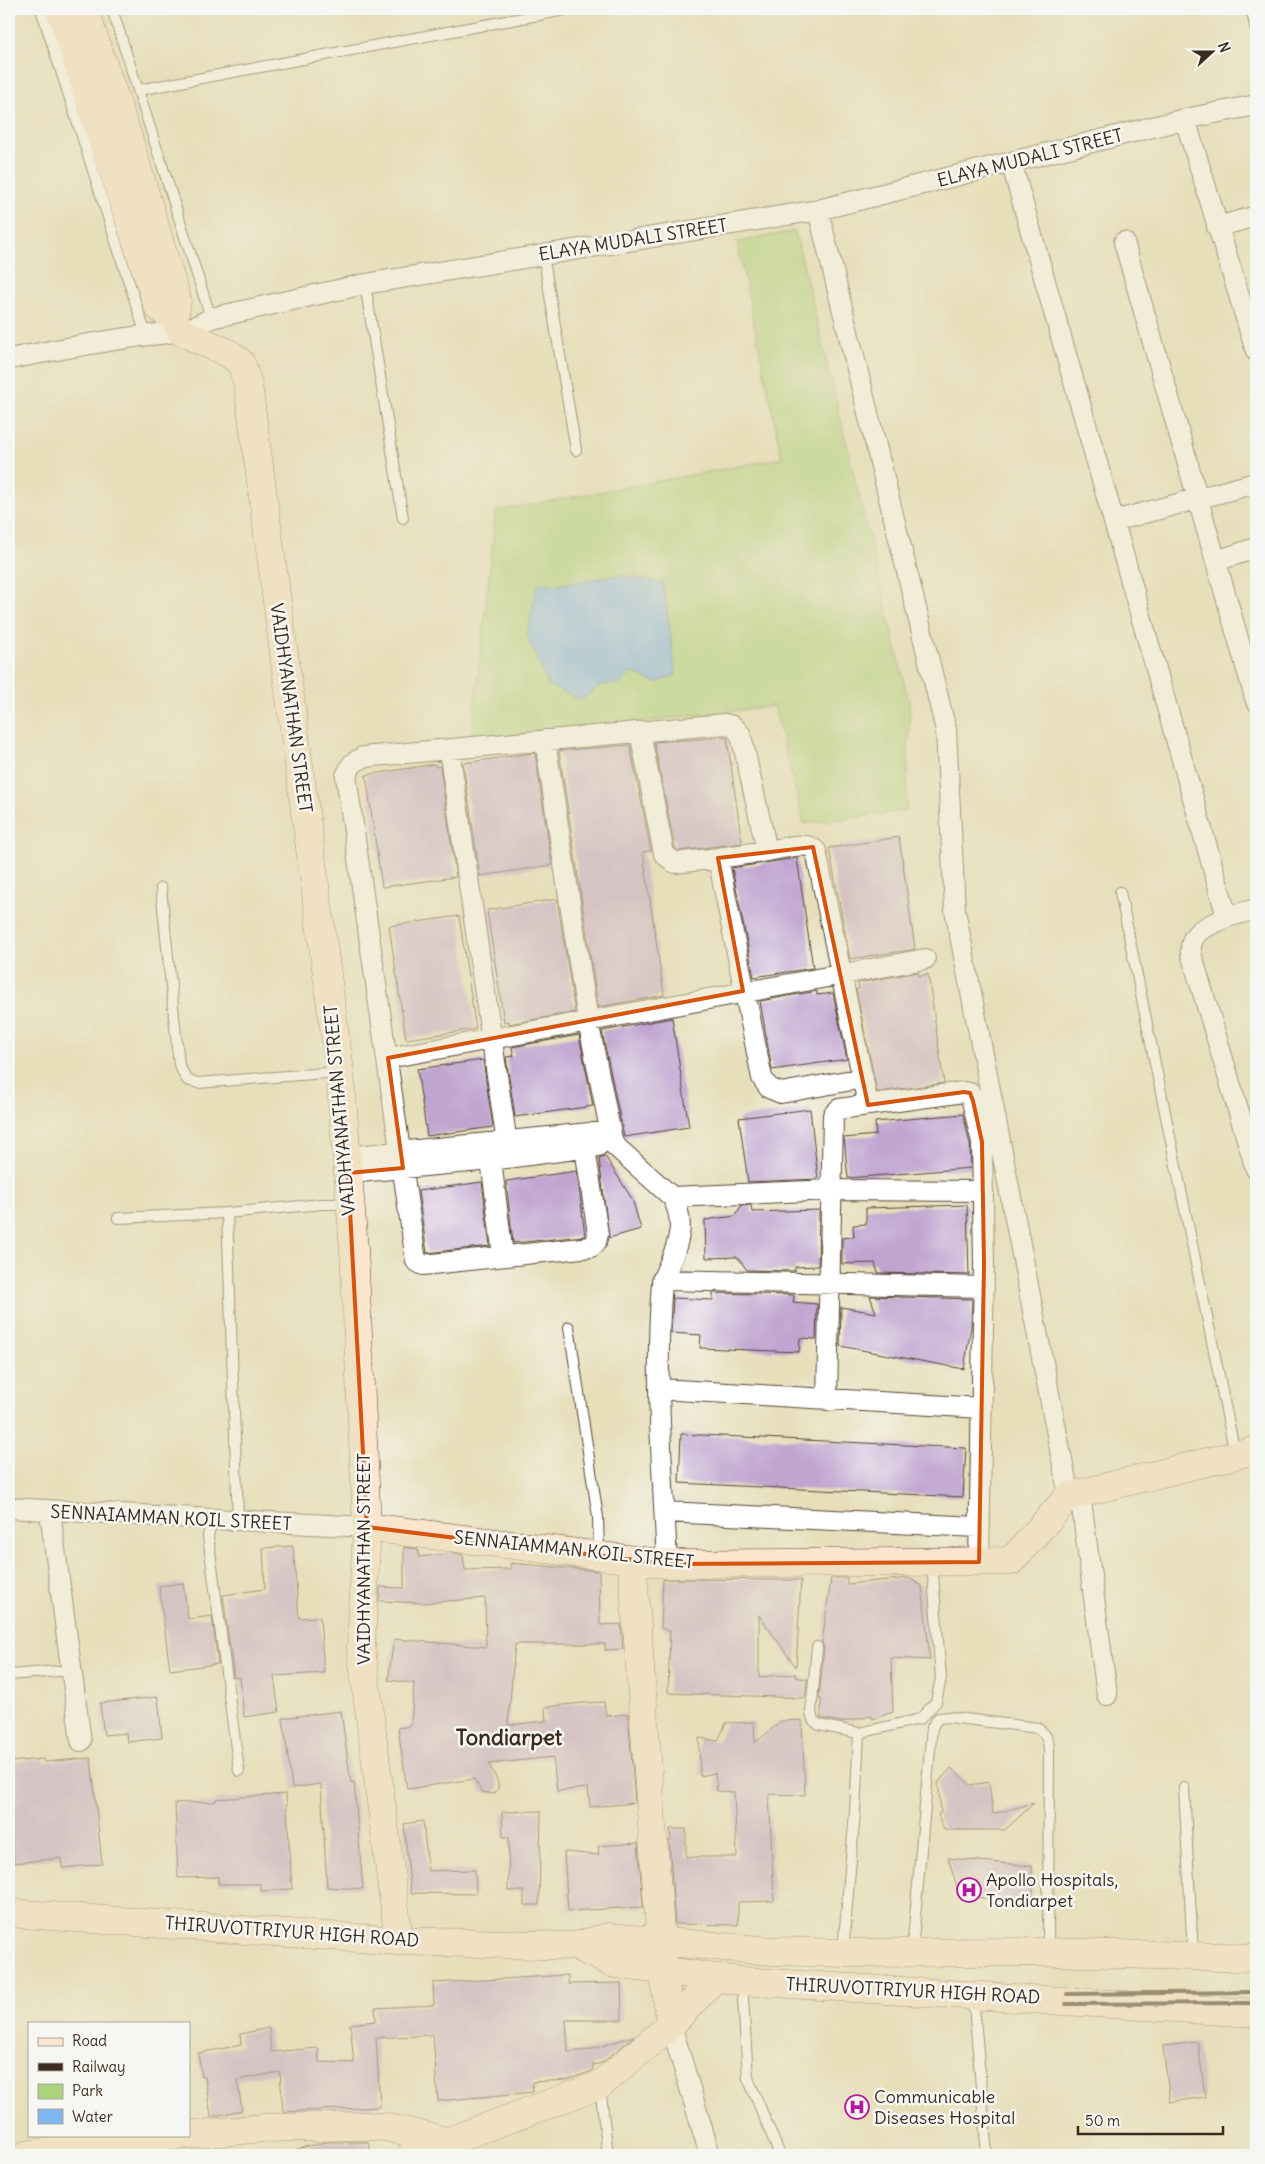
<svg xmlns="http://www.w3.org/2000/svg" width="1265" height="2164" viewBox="0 0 1265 2164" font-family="Delius,sans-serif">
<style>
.green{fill:#acd37e;stroke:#747e4e}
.water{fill:#80b6ef;stroke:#5e7086}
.building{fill:#c1a5d1}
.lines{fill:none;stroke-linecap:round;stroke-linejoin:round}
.lane-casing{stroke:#554535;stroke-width:12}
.street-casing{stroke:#554535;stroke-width:22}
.secondary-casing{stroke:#554535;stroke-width:29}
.lane{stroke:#fff;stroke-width:10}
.street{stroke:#fff;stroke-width:20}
.secondary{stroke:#fbe5cf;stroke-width:28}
.rail{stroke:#3b2a1e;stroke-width:4}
.marked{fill:none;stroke:#d7540e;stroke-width:4;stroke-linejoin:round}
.labels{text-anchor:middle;stroke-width:5;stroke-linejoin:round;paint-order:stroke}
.street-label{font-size:18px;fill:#3b2a1e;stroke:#f6f6f2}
.poi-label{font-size:18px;fill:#3b2a1e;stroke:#f6f6f2;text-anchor:start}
.district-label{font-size:22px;font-weight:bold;fill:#3b2a1e;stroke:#f6f6f2}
</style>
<rect width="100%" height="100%" fill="#f6f6f2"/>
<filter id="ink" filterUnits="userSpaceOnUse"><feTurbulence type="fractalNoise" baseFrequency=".02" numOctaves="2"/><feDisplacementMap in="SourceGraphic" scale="10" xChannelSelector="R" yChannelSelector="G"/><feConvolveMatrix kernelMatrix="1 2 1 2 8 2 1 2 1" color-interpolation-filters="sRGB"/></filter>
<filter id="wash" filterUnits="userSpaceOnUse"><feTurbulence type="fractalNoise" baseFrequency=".0096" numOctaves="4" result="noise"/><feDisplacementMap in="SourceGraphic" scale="20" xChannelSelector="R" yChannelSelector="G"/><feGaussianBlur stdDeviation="1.12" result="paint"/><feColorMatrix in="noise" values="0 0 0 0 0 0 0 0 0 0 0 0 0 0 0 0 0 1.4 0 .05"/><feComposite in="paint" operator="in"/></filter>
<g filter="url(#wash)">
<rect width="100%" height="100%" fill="#e7dfba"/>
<path class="green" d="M 795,231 L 910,706 L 906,811 L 804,824 L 774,706 L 471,742 L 496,511 L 782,458 L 737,242 Z"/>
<path class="water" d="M 618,575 L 663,583 L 676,675 L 656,683 L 631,672 L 621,684 L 601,685 L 581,700 L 548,685 L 527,635 L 538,583 L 559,585 Z"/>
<g id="blocks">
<path class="building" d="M 727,737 L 742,843 L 679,851 L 675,848 L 654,742 Z
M 630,745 L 651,851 L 643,852 L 664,995 L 598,1007 L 559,751 Z
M 535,753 L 552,865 L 480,876 L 463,763 Z
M 435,764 L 436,767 L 440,766 L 456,877 L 382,887 L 366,775 Z
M 899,837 L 915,949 L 850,959 L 829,848 Z
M 797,858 L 813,968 L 754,977 L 732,868 Z
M 557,899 L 575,1012 L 509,1024 L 509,1021 L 504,1022 L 487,910 Z
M 459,916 L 476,1029 L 406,1039 L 389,926 Z
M 918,972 L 919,976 L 928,974 L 944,1083 L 877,1092 L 856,989 L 859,989 L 858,983 Z
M 817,991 L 817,995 L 833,993 L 847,1059 L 772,1070 L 760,1001 Z
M 672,1018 L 689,1127 L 624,1137 L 602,1031 Z
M 579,1035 L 593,1106 L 515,1117 L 506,1057 L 514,1056 L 512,1047 Z
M 483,1060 L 493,1127 L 427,1136 L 417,1069 Z
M 810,1109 L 818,1179 L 748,1182 L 739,1118 Z
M 963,1114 L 970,1144 L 971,1168 L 848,1178 L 844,1138 L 876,1135 L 875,1122 Z
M 605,1156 L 632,1199 L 641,1229 L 609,1238 L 599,1158 Z
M 577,1171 L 585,1236 L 513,1243 L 506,1181 Z
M 482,1182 L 490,1246 L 427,1253 L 418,1191 Z
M 751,1205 L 752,1212 L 819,1210 L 818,1266 L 795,1267 L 795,1271 L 747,1270 L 737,1257 L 706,1258 L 705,1220 L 735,1216 L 741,1206 Z
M 967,1205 L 969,1275 L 878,1273 L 875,1263 L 842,1264 L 842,1238 L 854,1237 L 853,1225 L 866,1224 L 866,1208 Z
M 713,1293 L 794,1295 L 793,1302 L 817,1304 L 816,1339 L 800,1338 L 799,1352 L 700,1348 L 701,1335 L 671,1333 L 673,1298 L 713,1300 Z
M 870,1296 L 972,1299 L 971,1327 L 964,1369 L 840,1346 L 841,1307 L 876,1313 Z
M 681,1434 L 966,1448 L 963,1497 L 679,1483 Z
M 293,1546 L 299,1618 L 320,1617 L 324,1673 L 274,1676 L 279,1712 L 244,1717 L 240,1677 L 234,1678 L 223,1595 L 265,1589 L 263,1548 Z
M 404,1547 L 418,1549 L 419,1557 L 454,1553 L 463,1555 L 465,1570 L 511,1569 L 511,1563 L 599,1571 L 600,1625 L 621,1624 L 623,1649 L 605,1650 L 605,1644 L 515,1644 L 508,1725 L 546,1721 L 545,1707 L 582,1703 L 604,1702 L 606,1716 L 628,1714 L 635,1803 L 590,1807 L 588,1788 L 557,1791 L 553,1757 L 489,1764 L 498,1782 L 498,1789 L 494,1794 L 482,1792 L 474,1779 L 407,1789 L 398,1728 L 411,1726 L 414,1683 L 388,1680 L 394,1639 L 486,1647 L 485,1598 L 424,1603 L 379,1601 L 380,1587 L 404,1588 Z
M 831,1578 L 847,1578 L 847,1584 L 909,1578 L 922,1586 L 930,1660 L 891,1658 L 893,1712 L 872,1719 L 872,1716 L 841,1722 L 821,1718 L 821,1699 L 819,1699 L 824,1648 L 822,1643 Z
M 663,1579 L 801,1580 L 796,1667 L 759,1615 L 759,1677 L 796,1674 L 795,1677 L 807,1679 L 805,1698 L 668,1693 L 670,1631 L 661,1628 Z
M 183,1583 L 188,1619 L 212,1616 L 218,1664 L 170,1670 L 159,1586 Z
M 158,1697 L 162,1738 L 127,1742 L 126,1733 L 104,1735 L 100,1703 Z
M 341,1711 L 351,1783 L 354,1782 L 363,1889 L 327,1887 L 321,1784 L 292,1788 L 283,1718 Z
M 802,1720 L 805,1795 L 769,1794 L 774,1901 L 738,1902 L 738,1925 L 675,1924 L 669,1840 L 671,1840 L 670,1829 L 686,1829 L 686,1857 L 737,1857 L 734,1792 L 717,1791 L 715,1773 L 700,1776 L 699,1738 L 718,1741 L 726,1723 L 754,1722 L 755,1743 L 781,1721 Z
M 91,1758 L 102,1864 L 62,1868 L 61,1858 L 14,1863 L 9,1817 L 9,1762 L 43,1759 L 44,1762 Z
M 951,1768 L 970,1785 L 989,1782 L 993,1814 L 1034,1803 L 1005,1830 L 944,1830 L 938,1815 L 941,1811 L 938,1783 Z
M 286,1794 L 292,1889 L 261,1891 L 261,1884 L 218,1884 L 218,1877 L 178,1878 L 175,1803 L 215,1802 L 216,1799 Z
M 541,1811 L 539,1905 L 524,1905 L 524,1891 L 508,1891 L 509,1837 L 503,1837 L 502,1812 Z
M 423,1821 L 428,1871 L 475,1870 L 476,1894 L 411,1893 L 404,1824 Z
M 638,1843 L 643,1907 L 568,1911 L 564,1852 L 599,1855 L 598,1846 Z
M 948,1858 L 1032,1866 L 1033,1902 L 960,1896 Z
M 568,1975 L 568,1984 L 621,1983 L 622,2020 L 566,2020 L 568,2052 L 589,2050 L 634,2036 L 602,2063 L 593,2065 L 592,2071 L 567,2080 L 532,2082 L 533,2092 L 438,2101 L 433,2035 L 376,2038 L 380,2107 L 283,2112 L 280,2072 L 237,2080 L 242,2110 L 211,2117 L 205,2077 L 202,2077 L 198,2053 L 241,2045 L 240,2034 L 269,2028 L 271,2052 L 318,2048 L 319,2062 L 354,2063 L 350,2024 L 376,2021 L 375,2008 L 434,2005 L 433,1983 Z
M 1198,2042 L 1205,2097 L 1170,2102 L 1163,2046 Z
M 325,2142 L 368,2142 L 372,2155 L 297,2155 L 297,2149 Z"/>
</g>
</g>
<g filter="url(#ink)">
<use href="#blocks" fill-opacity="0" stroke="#554535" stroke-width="1"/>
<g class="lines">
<g class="lane-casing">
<path id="lane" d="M 41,9 L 146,335
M 112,9 L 211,318
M 1251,9 L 1256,29
M 138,90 L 565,10
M 543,254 L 576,450
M 365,284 L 403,518
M 161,888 L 179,1065 L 187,1080 L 198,1083 L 339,1072
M 1120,892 L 1235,1454
M 227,1213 L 238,1521
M 118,1218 L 227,1213 L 322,1204 L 349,1204
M 569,1327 L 598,1517 L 599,1555
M 212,1520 L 208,1536 L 239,1771
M 817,1647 L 811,1713 L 813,1720 L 819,1725 L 859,1733 L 920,1719 L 936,1702 L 941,1678 L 932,1563
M 9,1675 L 71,1670
M 1184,1788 L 1193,1955
M 843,1951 L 855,1812 L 859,1733
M 912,1951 L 932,1727 L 938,1718 L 949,1717 L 1038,1728 L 1046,1736 L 1049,1747 L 1048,1951
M 742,1982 L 748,2078 L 780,2155
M 973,1995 L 987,2155
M 600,2086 L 608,2155"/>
</g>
<g class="street-casing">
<path id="street" d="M 1185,119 L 1256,351
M 1011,162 L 1227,917 L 1256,909
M 818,210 L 946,730 L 955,910 L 1069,1496
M 1217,227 L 1256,216
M 1124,242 L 1256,701
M 9,359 C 50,351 92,343 134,337 C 161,333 187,334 211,318 L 365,284 L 818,210 L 1185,119 L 1256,105
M 1114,521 L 1256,483
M 1216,561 L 1256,548
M 640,732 L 664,854 L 675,863 L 718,858
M 545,740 L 588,1021 L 613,1144 L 672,1197 C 686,1221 679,1242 669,1265 C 666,1271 663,1277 662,1283 C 654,1376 663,1471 667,1564
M 449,749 L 509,1157
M 767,851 L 718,858 L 762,1078 L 769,1088 L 781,1093 L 863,1078
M 1227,917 C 1209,927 1189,929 1191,953 L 1256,1169
M 388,1058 L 925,959
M 585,1148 L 598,1234 L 596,1242 L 591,1247 L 423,1265 L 416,1261 L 346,776 L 352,764 L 363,757 L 725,724 L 733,726 L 741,735 L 767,851 C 780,849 808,840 816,851 L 868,1105
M 346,1157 L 610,1131
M 491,1160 L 503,1256
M 348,1173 L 491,1160 L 598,1146
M 672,1197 L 833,1190 L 983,1191
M 662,1280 L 984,1287
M 659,1389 L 982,1408
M 827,1400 L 833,1115 L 839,1109 L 964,1092 L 970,1093 L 982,1142 L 984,1264 L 979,1562
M 1080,1493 L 1107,1695
M 9,1508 L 367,1527
M 50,1512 L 81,1741
M 665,1512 L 978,1527
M 671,2025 L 710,2155"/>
</g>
<g class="secondary-casing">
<path id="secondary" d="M 60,9 L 158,307 L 174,320 L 182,332 L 230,354 L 241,363 L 248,384 L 340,1072 L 354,1249 L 367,1527 L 361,1647 L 399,1941
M 84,9 L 127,134 L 177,300 L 174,320
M 367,1527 L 667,1564 L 1011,1561 L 1069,1496 L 1256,1450
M 632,1560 L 663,1970 L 671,2025
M 9,1913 L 399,1941 L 575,1946 L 608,1937 L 772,1951 L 843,1953 L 1048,1952 L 1256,1958
M 575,1946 L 615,1964 L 741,1981 L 1256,2013
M 189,2135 L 264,2128 L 364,2126 L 385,2127 L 446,2141
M 26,2155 L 67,2148 L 182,2135
M 411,2155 L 600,2085 L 671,2025 L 715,1978"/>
</g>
<use href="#lane" class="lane"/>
<use href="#street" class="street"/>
<use href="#secondary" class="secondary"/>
<path class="rail" d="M 1067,1994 L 1256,1992
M 1066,2004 L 1256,2003"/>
</g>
</g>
<path d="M0 0H1265V2164H0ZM 813,847 L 868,1105 L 964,1092 L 970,1093 L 973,1101 L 982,1142 L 984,1264 L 979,1562 L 667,1564 L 367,1527 L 348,1173 L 403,1168 L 388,1058 L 743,991 L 718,858 Z" fill="#e7dfba" fill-opacity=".55" fill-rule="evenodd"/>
<path class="marked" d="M 813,847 L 868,1105 L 964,1092 L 970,1093 L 973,1101 L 982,1142 L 984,1264 L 979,1562 L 667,1564 L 367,1527 L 348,1173 L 403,1168 L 388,1058 L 743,991 L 718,858 Z"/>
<defs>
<g id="hospital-ring" transform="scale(1.25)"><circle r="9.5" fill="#f6f6f2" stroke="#b5179e" stroke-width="1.5"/><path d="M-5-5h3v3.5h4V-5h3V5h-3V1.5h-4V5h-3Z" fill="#b5179e"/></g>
</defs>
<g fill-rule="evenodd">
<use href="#hospital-ring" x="969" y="1890"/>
<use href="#hospital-ring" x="857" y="2107"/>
</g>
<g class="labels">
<g class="street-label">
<text transform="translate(1030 158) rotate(-14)" y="6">ELAYA MUDALI STREET</text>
<text transform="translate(633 240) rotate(-9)" y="6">ELAYA MUDALI STREET</text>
<text transform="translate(291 708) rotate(82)" y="6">VAIDHYANATHAN STREET</text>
<text transform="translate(340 1110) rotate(-95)" y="6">VAIDHYANATHAN STREET</text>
<text transform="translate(171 1518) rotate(3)" y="6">SENNAIAMMAN KOIL STREET</text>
<text transform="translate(574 1550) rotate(6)" y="6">SENNAIAMMAN KOIL STREET</text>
<text transform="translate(364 1559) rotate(-90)" y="6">VAIDHYANATHAN STREET</text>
<text transform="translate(292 1932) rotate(4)" y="6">THIRUVOTTRIYUR HIGH ROAD</text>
<text transform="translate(913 1991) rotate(3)" y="6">THIRUVOTTRIYUR HIGH ROAD</text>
</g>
<g class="poi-label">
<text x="986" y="1886">Apollo Hospitals,<tspan x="986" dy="21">Tondiarpet</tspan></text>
<text x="874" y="2103">Communicable<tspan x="874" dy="21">Diseases Hospital</tspan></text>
</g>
<g class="district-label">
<text x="509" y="1745">Tondiarpet</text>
</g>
</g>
<rect width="1265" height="2164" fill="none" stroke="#f6f6f2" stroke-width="30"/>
<rect x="28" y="2022" width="162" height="115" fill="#f6f6f2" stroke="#aba49d"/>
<rect x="38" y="2038" width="25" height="8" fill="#fbe5cf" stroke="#aba49d"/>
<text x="72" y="2046" font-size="15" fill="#3b2a1e">Road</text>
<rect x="38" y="2063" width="25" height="8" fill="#3b2a1e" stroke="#aba49d"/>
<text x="72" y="2072" font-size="15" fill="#3b2a1e">Railway</text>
<rect x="38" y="2084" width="25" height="15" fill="#acd37e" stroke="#aba49d"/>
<text x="72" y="2096" font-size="15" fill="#3b2a1e">Park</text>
<rect x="38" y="2109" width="25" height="15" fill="#80b6ef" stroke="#aba49d"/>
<text x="72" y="2122" font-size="15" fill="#3b2a1e">Water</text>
<g transform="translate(1212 52) rotate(69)" stroke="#f6f6f2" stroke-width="4" paint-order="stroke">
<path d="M0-4L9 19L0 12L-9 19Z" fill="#3b2a1e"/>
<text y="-8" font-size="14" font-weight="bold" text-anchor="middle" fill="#3b2a1e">N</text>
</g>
<path d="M1078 2126v8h145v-8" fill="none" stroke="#3b2a1e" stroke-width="2.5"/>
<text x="1085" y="2126" font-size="15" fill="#3b2a1e" stroke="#f6f6f2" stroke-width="4" paint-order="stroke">50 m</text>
</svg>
